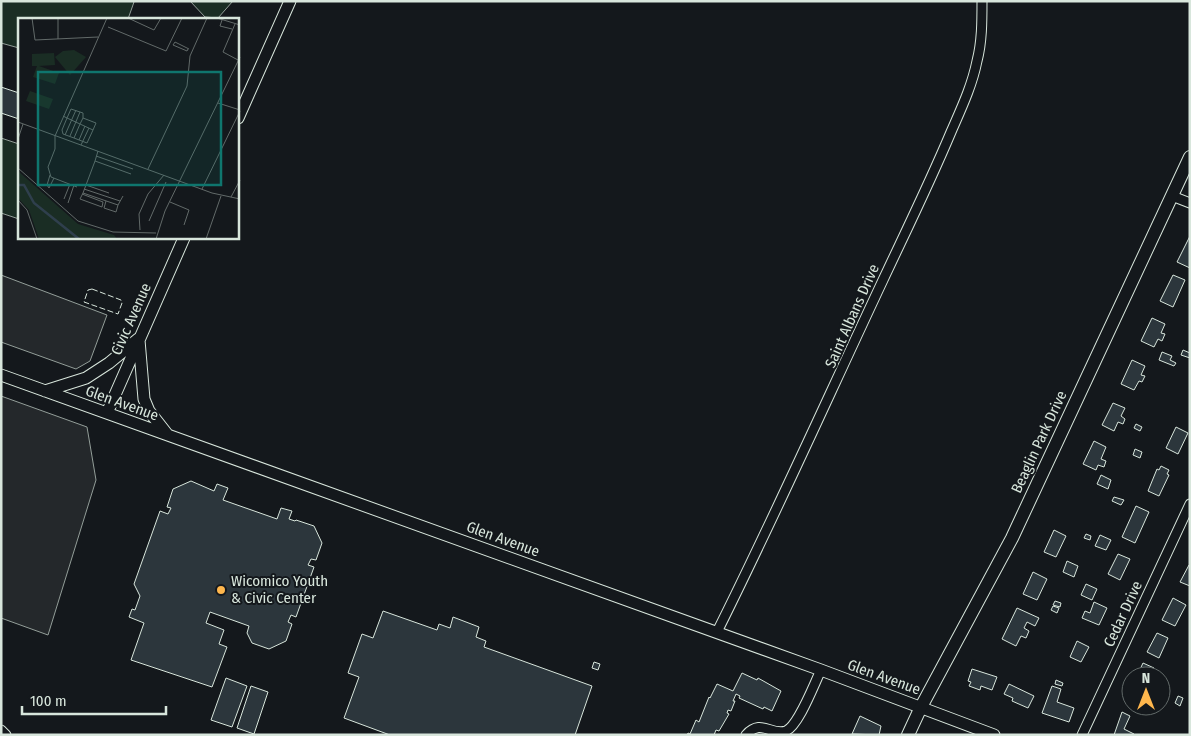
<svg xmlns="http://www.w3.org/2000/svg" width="1191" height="736" viewBox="0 0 1191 736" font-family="'Fira Sans Condensed',sans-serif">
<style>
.green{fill:#1a2d24;stroke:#939e99}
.parking{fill:#24282b;stroke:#939e99}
.building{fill:#2c363c;stroke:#d8e6dc}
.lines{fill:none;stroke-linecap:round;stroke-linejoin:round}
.minor-casing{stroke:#d8e6dc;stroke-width:11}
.tertiary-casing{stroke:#d8e6dc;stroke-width:13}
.secondary-casing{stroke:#d8e6dc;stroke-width:14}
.minor{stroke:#14181c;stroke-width:9}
.tertiary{stroke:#14181c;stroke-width:11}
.secondary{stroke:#14181c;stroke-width:12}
.fence{stroke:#d8e6dc;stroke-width:1;stroke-dasharray:6 2.5;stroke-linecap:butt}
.poi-dot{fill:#ffb74d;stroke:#14181c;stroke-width:2}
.labels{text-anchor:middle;stroke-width:4;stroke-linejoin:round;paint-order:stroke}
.street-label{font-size:15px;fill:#d8e6dc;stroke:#14181c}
.poi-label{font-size:15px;fill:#d8e6dc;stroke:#14181c;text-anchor:start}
.inset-river{fill:none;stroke:#2f3f4d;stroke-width:2.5}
.inset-road{fill:none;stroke:#626a69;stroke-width:1}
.view{fill:#0f766e;fill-opacity:0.15;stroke:#0f766e;stroke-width:2.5}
.inset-edge{fill:none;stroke:#d8e6dc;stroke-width:2.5}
</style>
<rect width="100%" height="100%" fill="#14181c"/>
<path class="green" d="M 1,1 L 131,1 L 134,2 L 128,19 L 19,19 L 19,48 L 1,43 Z
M 190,1 L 233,1 L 218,18 L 205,17 Z
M 1,138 L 19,144 L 19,219 L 1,213 Z"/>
<path class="parking" d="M 1,275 L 107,315 L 90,361 L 76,369 L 1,342 Z
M 1,396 L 87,427 L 96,480 L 48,635 L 1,618 Z"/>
<path class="building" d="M 1,87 L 19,93 L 19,119 L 1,113 Z
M 1190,236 L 1190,268 L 1177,262 Z
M 1173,275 L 1185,280 L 1173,307 L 1160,301 Z
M 1152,318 L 1165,324 L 1161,333 L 1165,334 L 1162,341 L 1158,339 L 1154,347 L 1141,341 Z
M 1183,350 L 1190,353 L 1190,358 L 1181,355 Z
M 1162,352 L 1172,356 L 1170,360 L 1176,363 L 1174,366 L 1159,360 Z
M 1132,360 L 1145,366 L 1141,375 L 1145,376 L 1142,382 L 1139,381 L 1134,390 L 1121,384 Z
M 1113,403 L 1125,408 L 1121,416 L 1125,419 L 1123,424 L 1118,422 L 1114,431 L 1102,425 Z
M 1136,424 L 1142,427 L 1140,431 L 1134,428 Z
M 1176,427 L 1188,433 L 1178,454 L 1166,448 Z
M 1094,441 L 1106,447 L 1101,459 L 1106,461 L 1104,467 L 1098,465 L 1096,470 L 1083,464 Z
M 1135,449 L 1142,452 L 1140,458 L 1133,455 Z
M 1161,466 L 1169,470 L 1167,474 L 1169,475 L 1159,496 L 1148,491 L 1157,469 L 1159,470 Z
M 1101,475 L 1111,480 L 1108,489 L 1097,484 Z
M 191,481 L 214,491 L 217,484 L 228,488 L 223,500 L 277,519 L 281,508 L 292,511 L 289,519 L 295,521 L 296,520 L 314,526 L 322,543 L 316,560 L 311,559 L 308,565 L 314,567 L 296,617 L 291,615 L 288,622 L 292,624 L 286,641 L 269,649 L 252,643 L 247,633 L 249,626 L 210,612 L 206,623 L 224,630 L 219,644 L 227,647 L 212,687 L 131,660 L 144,623 L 129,617 L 132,609 L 135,610 L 140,596 L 134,584 L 160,511 L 168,514 L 171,508 L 167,507 L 173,489 Z
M 1114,497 L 1124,500 L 1121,505 L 1112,501 Z
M 1136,506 L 1149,512 L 1135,543 L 1122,537 Z
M 1054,530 L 1066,536 L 1056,557 L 1044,552 Z
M 1086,534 L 1091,536 L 1090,540 L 1084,538 Z
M 1100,535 L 1111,540 L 1106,550 L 1095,546 Z
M 1118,554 L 1130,559 L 1120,580 L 1108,574 Z
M 1067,561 L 1078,566 L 1074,577 L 1063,572 Z
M 1189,565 L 1190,565 L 1190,586 L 1180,582 Z
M 1033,572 L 1047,579 L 1037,600 L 1023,594 Z
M 1086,584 L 1097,589 L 1092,600 L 1081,595 Z
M 1173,598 L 1186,605 L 1175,626 L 1162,620 Z
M 1055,601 L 1061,603 L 1060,607 L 1053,605 Z
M 1094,602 L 1107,608 L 1099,625 L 1082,618 L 1085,611 L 1090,613 Z
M 1053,606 L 1059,608 L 1057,613 L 1051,610 Z
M 1017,608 L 1039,618 L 1035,626 L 1027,622 L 1024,628 L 1029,631 L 1026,638 L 1021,636 L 1016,646 L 1002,639 Z
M 383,611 L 437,630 L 439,624 L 450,628 L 453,617 L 479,627 L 476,637 L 486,641 L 484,647 L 592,686 L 575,735 L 390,735 L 344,718 L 359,677 L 348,673 L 362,634 L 373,638 Z
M 1157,633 L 1168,638 L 1159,658 L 1147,652 Z
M 1077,641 L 1089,647 L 1081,662 L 1070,657 Z
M 594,662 L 600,664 L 598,670 L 592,668 Z
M 1143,663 L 1154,668 L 1150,676 L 1137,676 Z
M 972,669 L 997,677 L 992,690 L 981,686 L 980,690 L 969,686 L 971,682 L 968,681 Z
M 742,673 L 757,680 L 758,678 L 781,691 L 772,711 L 764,707 L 763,709 L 739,698 L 740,696 L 736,694 L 733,701 L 735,701 L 731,711 L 728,710 L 727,713 L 729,714 L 719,731 L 716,730 L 714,735 L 687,735 L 688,733 L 690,734 L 696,720 L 699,722 L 709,697 L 710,698 L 717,684 L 733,691 Z
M 226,678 L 247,686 L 232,727 L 211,720 Z
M 1056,680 L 1063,683 L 1062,686 L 1055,684 Z
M 1009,684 L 1034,696 L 1028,708 L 1012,701 L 1013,698 L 1004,694 Z
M 251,686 L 268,692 L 254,734 L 237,728 Z
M 1052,686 L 1061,689 L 1057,702 L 1074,708 L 1069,722 L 1042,713 Z
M 1178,696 L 1183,698 L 1180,706 L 1175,703 Z
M 1122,712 L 1130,716 L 1124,729 L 1134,734 L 1134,735 L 1114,735 Z
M 860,716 L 881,726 L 879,735 L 852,734 Z"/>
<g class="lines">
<g class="minor-casing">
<path id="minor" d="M 1172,196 L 1190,203
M 717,632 C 775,516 828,397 883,280 C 906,231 930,182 951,132 C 961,109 972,86 977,61 C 982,42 982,21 982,1
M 1,730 L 6,735
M 746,735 C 761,718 771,736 786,731 C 799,725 814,684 821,670
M 1082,735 L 1190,504"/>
</g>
<g class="tertiary-casing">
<path id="tertiary" d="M 238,118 L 290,1
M 139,340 L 144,399 L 149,411 L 167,434
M 1,375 L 821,670 L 994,735
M 45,391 L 86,378 L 109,363 L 138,339
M 107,413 L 184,238"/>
</g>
<g class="secondary-casing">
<path id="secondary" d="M 908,735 L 921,707 L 1012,538 L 1190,157"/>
</g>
<use href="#minor" class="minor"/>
<use href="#tertiary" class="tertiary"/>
<use href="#secondary" class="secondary"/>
<path class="fence" d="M 92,289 L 121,300 L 122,303 L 118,314 L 84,302 L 88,290 Z"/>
</g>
<circle class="poi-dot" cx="221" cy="590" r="5"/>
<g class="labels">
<g class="street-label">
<text transform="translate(852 316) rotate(-66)" y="5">Saint Albans Drive</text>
<text transform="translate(131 319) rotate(-66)" y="5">Civic Avenue</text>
<text transform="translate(122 403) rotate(20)" y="5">Glen Avenue</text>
<text transform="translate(1039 442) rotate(-65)" y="5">Beaglin Park Drive</text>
<text transform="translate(503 539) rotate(20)" y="5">Glen Avenue</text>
<text transform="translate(1123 614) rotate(-65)" y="5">Cedar Drive</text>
<text transform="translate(884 677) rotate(20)" y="5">Glen Avenue</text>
</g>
<g class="poi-label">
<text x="231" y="586">Wicomico Youth<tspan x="231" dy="17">&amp; Civic Center</tspan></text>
</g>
</g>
<g transform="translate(18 18)">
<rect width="221" height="221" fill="#14181c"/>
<path d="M 56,32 L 68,39 L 52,57 L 37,39 L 45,33 ZM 36,35 L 37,47 L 21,48 L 41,55 L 37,66 L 15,59 L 19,48 L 14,48 L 14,36 ZM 12,73 L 35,81 L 31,91 L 8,83 ZM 0,153 L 60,206 L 96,217 L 99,221 L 21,221 L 11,192 L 0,180 Z" fill="#1a2d24"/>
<path class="inset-river" d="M 0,167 L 6,167 L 16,185 L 61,221"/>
<path class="inset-road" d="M 14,0 L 17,22 L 80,19M 110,0 L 136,12 L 143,0M 199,0 L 222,7M 204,2 L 202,8 L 214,11M 217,6 L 205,34 L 220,42M 90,9 L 148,33 L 164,0M 40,21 L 40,0M 157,24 L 155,27 L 169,33 L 170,31M 157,24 L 171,31M 200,85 L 222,92M 45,98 L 49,100 L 75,112 L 69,125 L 56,120 L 45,116 L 44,112 L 49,100 L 53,91 L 65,95 L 65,100 L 62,106 L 56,120M 65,100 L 78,105 L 75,112M 0,104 L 194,175 L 222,181M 47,117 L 58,92M 52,118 L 62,94M 0,121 L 5,106M 61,122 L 67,108M 63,127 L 71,110M 80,133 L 77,143 L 113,156M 78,138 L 115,151M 77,143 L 65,175 L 100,187 L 105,178M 0,150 L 60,203 L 95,214 L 138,215M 130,151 L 169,68 L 172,38 L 189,0M 32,157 L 29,167 L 31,170 L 36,160M 68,167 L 91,175M 59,169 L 33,159 L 30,149 L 37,131 L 37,118 L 89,0M 66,171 L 102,183M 184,171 L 222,93M 64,176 L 85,184 L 84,189 L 62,181 L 65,175M 213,179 L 222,162M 46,181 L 52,166M 0,182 L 9,192 L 19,221M 88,183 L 86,190 L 98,194 L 100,187M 152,184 L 171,192 L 166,207M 50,185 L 56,167M 131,203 L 148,164M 122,212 L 121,196 L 130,176 L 146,157M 138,221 L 147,193 L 222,39M 188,221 L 203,178"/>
<path class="view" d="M 20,54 L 203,54 L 203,167 L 20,167 Z"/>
<rect width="221" height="221" class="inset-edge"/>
</g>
<rect width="1191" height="736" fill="none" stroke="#d8e6dc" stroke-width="5"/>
<g transform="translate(1146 691)"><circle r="24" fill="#14181c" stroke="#626a69"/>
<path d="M0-4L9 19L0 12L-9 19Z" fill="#ffb74d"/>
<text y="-8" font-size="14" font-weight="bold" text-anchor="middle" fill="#d8e6dc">N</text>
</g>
<path d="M22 706v8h144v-8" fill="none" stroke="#d8e6dc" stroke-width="2.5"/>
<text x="30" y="706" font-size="15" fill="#d8e6dc" stroke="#14181c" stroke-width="4" paint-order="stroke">100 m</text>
</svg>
